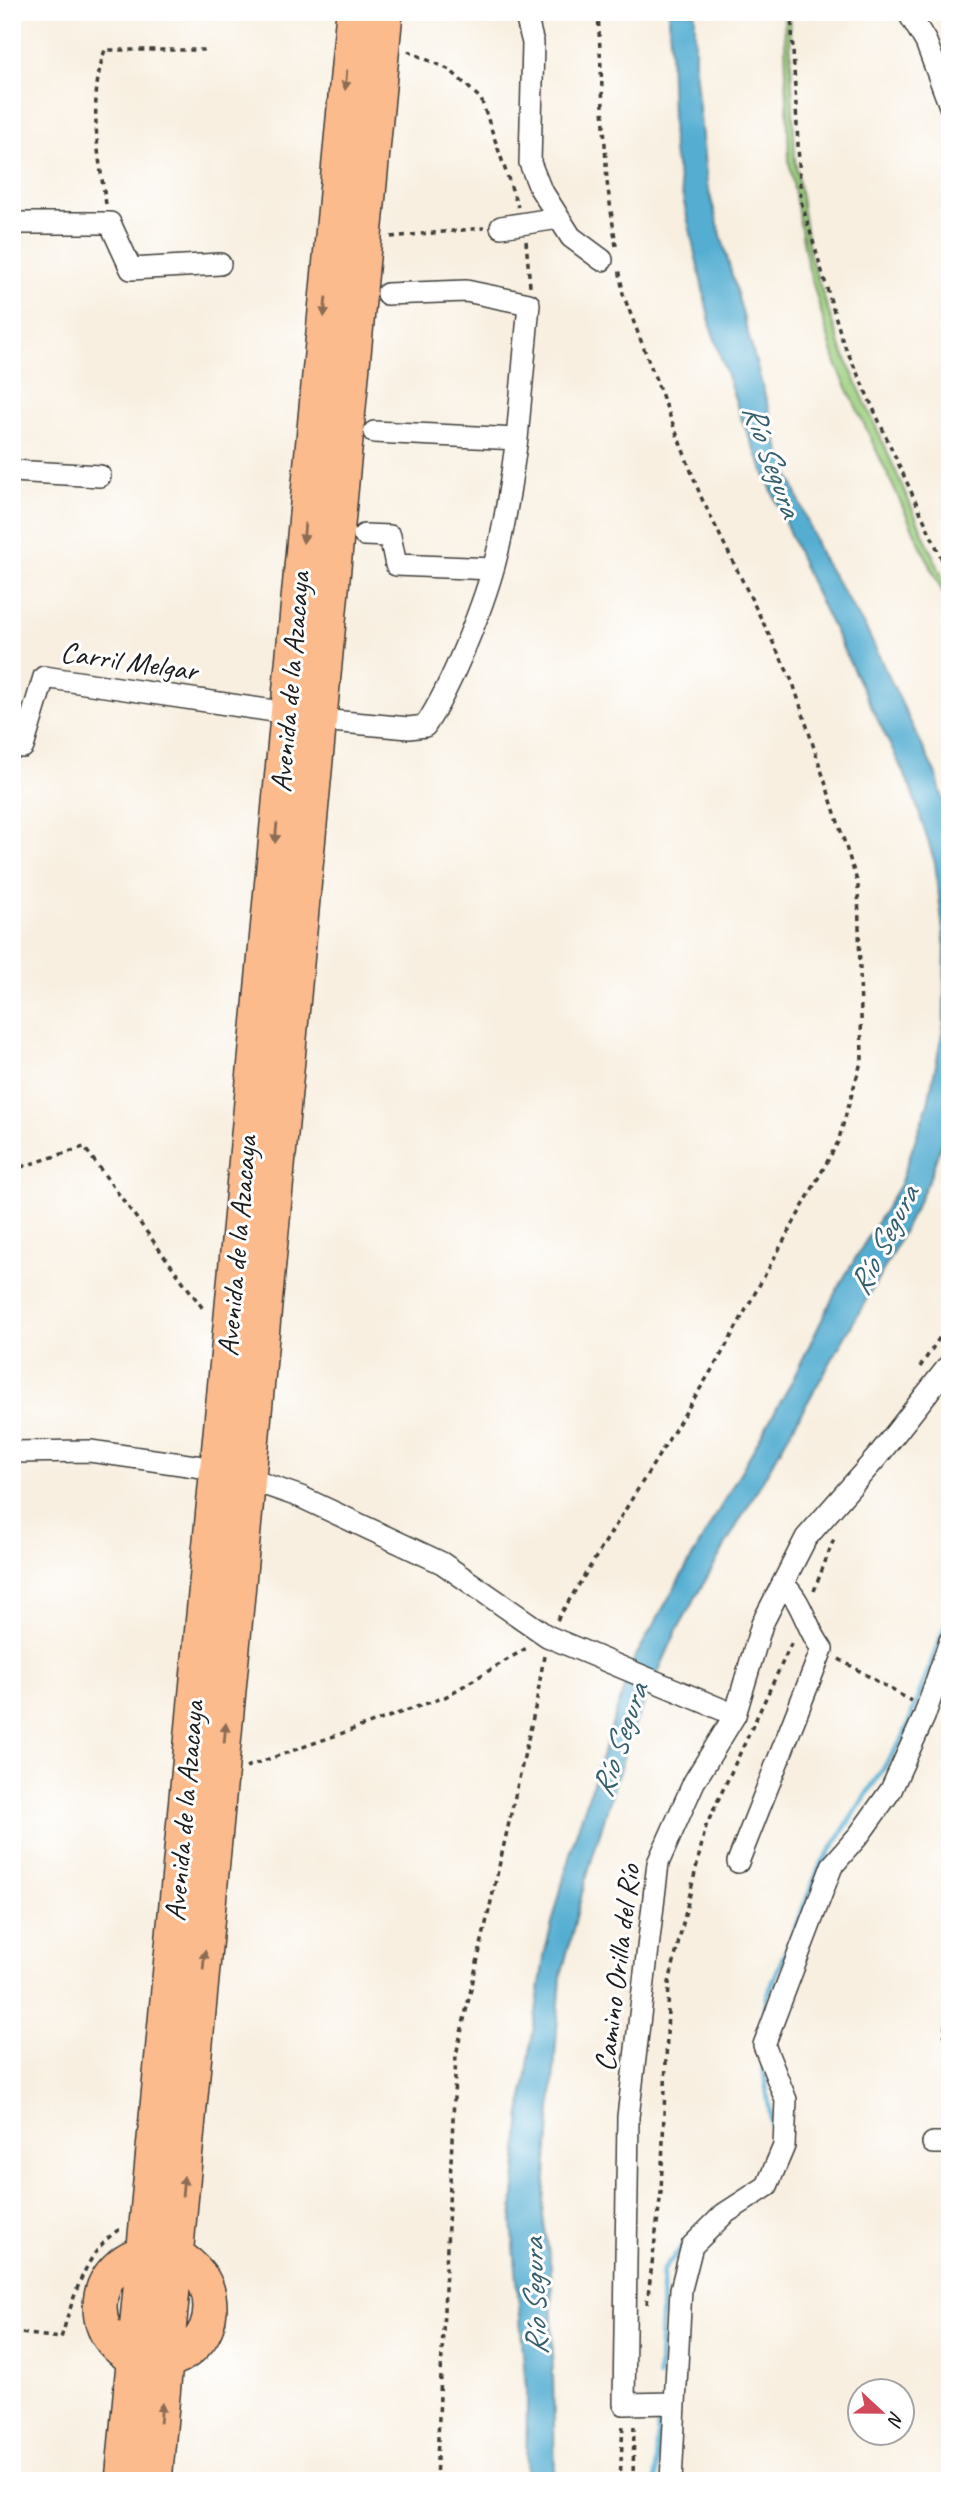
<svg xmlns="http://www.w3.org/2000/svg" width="962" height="2493" viewBox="0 0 962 2493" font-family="Caveat,sans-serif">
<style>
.green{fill:#9bce7e;stroke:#5c754d;stroke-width:2}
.water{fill:#54aed2;stroke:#386577;stroke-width:2}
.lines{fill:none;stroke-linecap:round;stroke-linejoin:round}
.stream{stroke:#54aed2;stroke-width:5}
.street-casing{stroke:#3d3c39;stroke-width:24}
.primary-casing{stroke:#3d3c39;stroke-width:36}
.path{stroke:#3d3c39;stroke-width:3.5;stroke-dasharray:5 5;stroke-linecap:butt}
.street{stroke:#fff;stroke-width:21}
.primary{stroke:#fbbb8d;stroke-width:33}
.oneway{fill:#8c6c54}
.labels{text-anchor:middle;stroke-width:6;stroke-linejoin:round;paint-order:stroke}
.street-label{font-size:30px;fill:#1c1c1c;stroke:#fff}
.water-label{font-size:32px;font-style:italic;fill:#355e6e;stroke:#fff}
</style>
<rect width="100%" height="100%" fill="#fff"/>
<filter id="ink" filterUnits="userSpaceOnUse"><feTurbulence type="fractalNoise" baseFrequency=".0143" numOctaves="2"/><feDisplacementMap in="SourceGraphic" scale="14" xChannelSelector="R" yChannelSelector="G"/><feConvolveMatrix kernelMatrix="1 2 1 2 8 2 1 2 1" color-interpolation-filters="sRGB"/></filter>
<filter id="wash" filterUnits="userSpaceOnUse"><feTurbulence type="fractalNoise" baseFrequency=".00686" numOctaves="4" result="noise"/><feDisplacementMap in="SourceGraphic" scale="28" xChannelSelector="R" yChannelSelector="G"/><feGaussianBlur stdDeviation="1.57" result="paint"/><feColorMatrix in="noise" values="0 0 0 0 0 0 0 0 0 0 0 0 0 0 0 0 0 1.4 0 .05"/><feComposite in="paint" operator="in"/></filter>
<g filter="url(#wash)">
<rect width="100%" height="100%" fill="#f8efe0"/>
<path class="green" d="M 784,12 L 789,12 L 795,159 L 810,256 L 841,348 L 950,594 L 950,608 L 836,364 L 807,263 L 789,161 Z"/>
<path class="water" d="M 669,12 L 695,12 L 695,69 L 707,184 L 781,454 L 821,556 L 867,631 L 937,777 L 950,826 L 950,1117 L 929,1180 L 889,1260 L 677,1630 L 630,1735 L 585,1882 L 561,1977 L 543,2216 L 551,2267 L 555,2478 L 554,2481 L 526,2481 L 527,2400 L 512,2222 L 521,2113 L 545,1951 L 572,1846 L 633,1661 L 790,1385 L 837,1289 L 900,1184 L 928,1103 L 944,1025 L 945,947 L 935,863 L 911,788 L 809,579 L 742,420 L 712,331 L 673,152 Z"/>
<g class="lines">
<path class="stream" d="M 763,2021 L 767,1997 L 820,1866 L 903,1738 L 950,1613
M 763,2066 L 775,2146
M 752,2185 L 766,2164
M 659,2377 L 663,2271 L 697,2227
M 656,2481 L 658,2423"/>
</g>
</g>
<g filter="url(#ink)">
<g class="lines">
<g class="street-casing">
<path id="street" d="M 525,12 L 533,43 L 530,163 L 540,188 L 571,237 L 602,260
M 908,12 L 926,42 L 950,106
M 12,223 L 110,223 L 131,269 L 220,264
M 501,227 L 559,218
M 387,294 L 466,291 L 529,304 L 517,439
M 12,471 L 100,476
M 364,535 L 390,536 L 396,565 L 493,569
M 320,720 L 409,728 L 425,726 C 451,688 486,600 497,554 C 507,517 511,477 517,439 L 374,432
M 12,746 L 23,747 L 44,677 L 287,713
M 12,1452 L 90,1451 L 216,1469
M 249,1479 L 301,1497 L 442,1563 L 547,1636 L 735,1715
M 738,1862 L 822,1649 C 806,1628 803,1602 783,1584
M 933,2143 L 950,2143
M 673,2403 L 624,2404 L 628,2117 L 658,1863 L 694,1782 L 735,1715 L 762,1624 L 806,1538 L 877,1457 L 950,1364
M 671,2481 L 681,2289 L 692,2246 L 724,2214 L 767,2186 L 784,2146 L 786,2100 L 764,2045 L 832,1866 L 859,1835 L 891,1790 L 924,1717 L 950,1641"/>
</g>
<g class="primary-casing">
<path id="primary" d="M100 2307a55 55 0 1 1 110 0a55 55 0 1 1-110 0Z
M 122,2481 L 353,12
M 155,2481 L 386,12"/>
</g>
<path class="path" d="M 598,12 L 607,182 L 616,246
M 791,12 L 801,201 L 843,342 L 950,577
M 408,51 L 450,70 L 481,99 L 518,207
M 106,204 C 98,156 88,97 105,50 L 209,50
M 391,237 L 484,228
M 526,241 L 530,286
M 12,1170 L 84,1147 L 204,1310
M 920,1367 L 950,1322
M 814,1591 L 835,1536
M 557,1620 L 721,1355 L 838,1142 L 862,1059 L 858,884 L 793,683 L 701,497 L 623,294 L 619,267
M 839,1659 L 911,1701
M 246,1767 L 445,1697 L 530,1646
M 950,1994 L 944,2033 L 950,2050
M 647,2304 L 661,2192 L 669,1983 L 706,1826 L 793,1640
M 12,2332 L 61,2338 C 73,2301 84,2251 120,2229
M 436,2481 L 456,2055 L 536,1704 L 544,1656
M 620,2481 L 623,2424
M 633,2481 L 634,2423"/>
<use href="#street" class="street"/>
<use href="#primary" class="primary"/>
</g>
<defs><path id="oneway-solid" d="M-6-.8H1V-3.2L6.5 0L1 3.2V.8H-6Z" transform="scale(1.75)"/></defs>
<g class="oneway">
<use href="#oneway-solid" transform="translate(346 80) rotate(95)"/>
<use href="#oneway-solid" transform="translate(325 307) rotate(95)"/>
<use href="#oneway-solid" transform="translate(304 533) rotate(95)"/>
<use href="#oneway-solid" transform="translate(276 833) rotate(95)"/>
<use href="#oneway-solid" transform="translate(225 1733) rotate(-85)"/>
<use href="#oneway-solid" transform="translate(204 1960) rotate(-85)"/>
<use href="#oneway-solid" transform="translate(183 2186) rotate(-85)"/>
<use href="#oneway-solid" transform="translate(161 2413) rotate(-85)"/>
</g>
</g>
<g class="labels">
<g class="street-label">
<text transform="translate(129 661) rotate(8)" y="10">Carril Melgar</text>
<text transform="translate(290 682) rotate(-85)" y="10">Avenida de la Azacaya</text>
<text transform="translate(237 1246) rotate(-85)" y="10">Avenida de la Azacaya</text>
<text transform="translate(184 1811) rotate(-85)" y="10">Avenida de la Azacaya</text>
<text transform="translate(617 1968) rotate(-83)" y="10">Camino Orilla del Río</text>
</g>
<g class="water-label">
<text transform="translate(773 460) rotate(70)" y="11">Río Segura</text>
<text transform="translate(883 1240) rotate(-63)" y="11">Río Segura</text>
<text transform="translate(619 1740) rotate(-71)" y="11">Río Segura</text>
<text transform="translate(534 2297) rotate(-92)" y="11">Río Segura</text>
</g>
</g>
<rect width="962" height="2493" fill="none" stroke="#fff" stroke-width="42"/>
<g transform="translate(881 2412) rotate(112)"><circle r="33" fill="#ffffff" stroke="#a4a4a4" stroke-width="2"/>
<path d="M0-5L12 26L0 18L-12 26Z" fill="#d1495b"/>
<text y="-10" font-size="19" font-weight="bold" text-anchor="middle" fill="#1c1c1c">N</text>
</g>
</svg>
